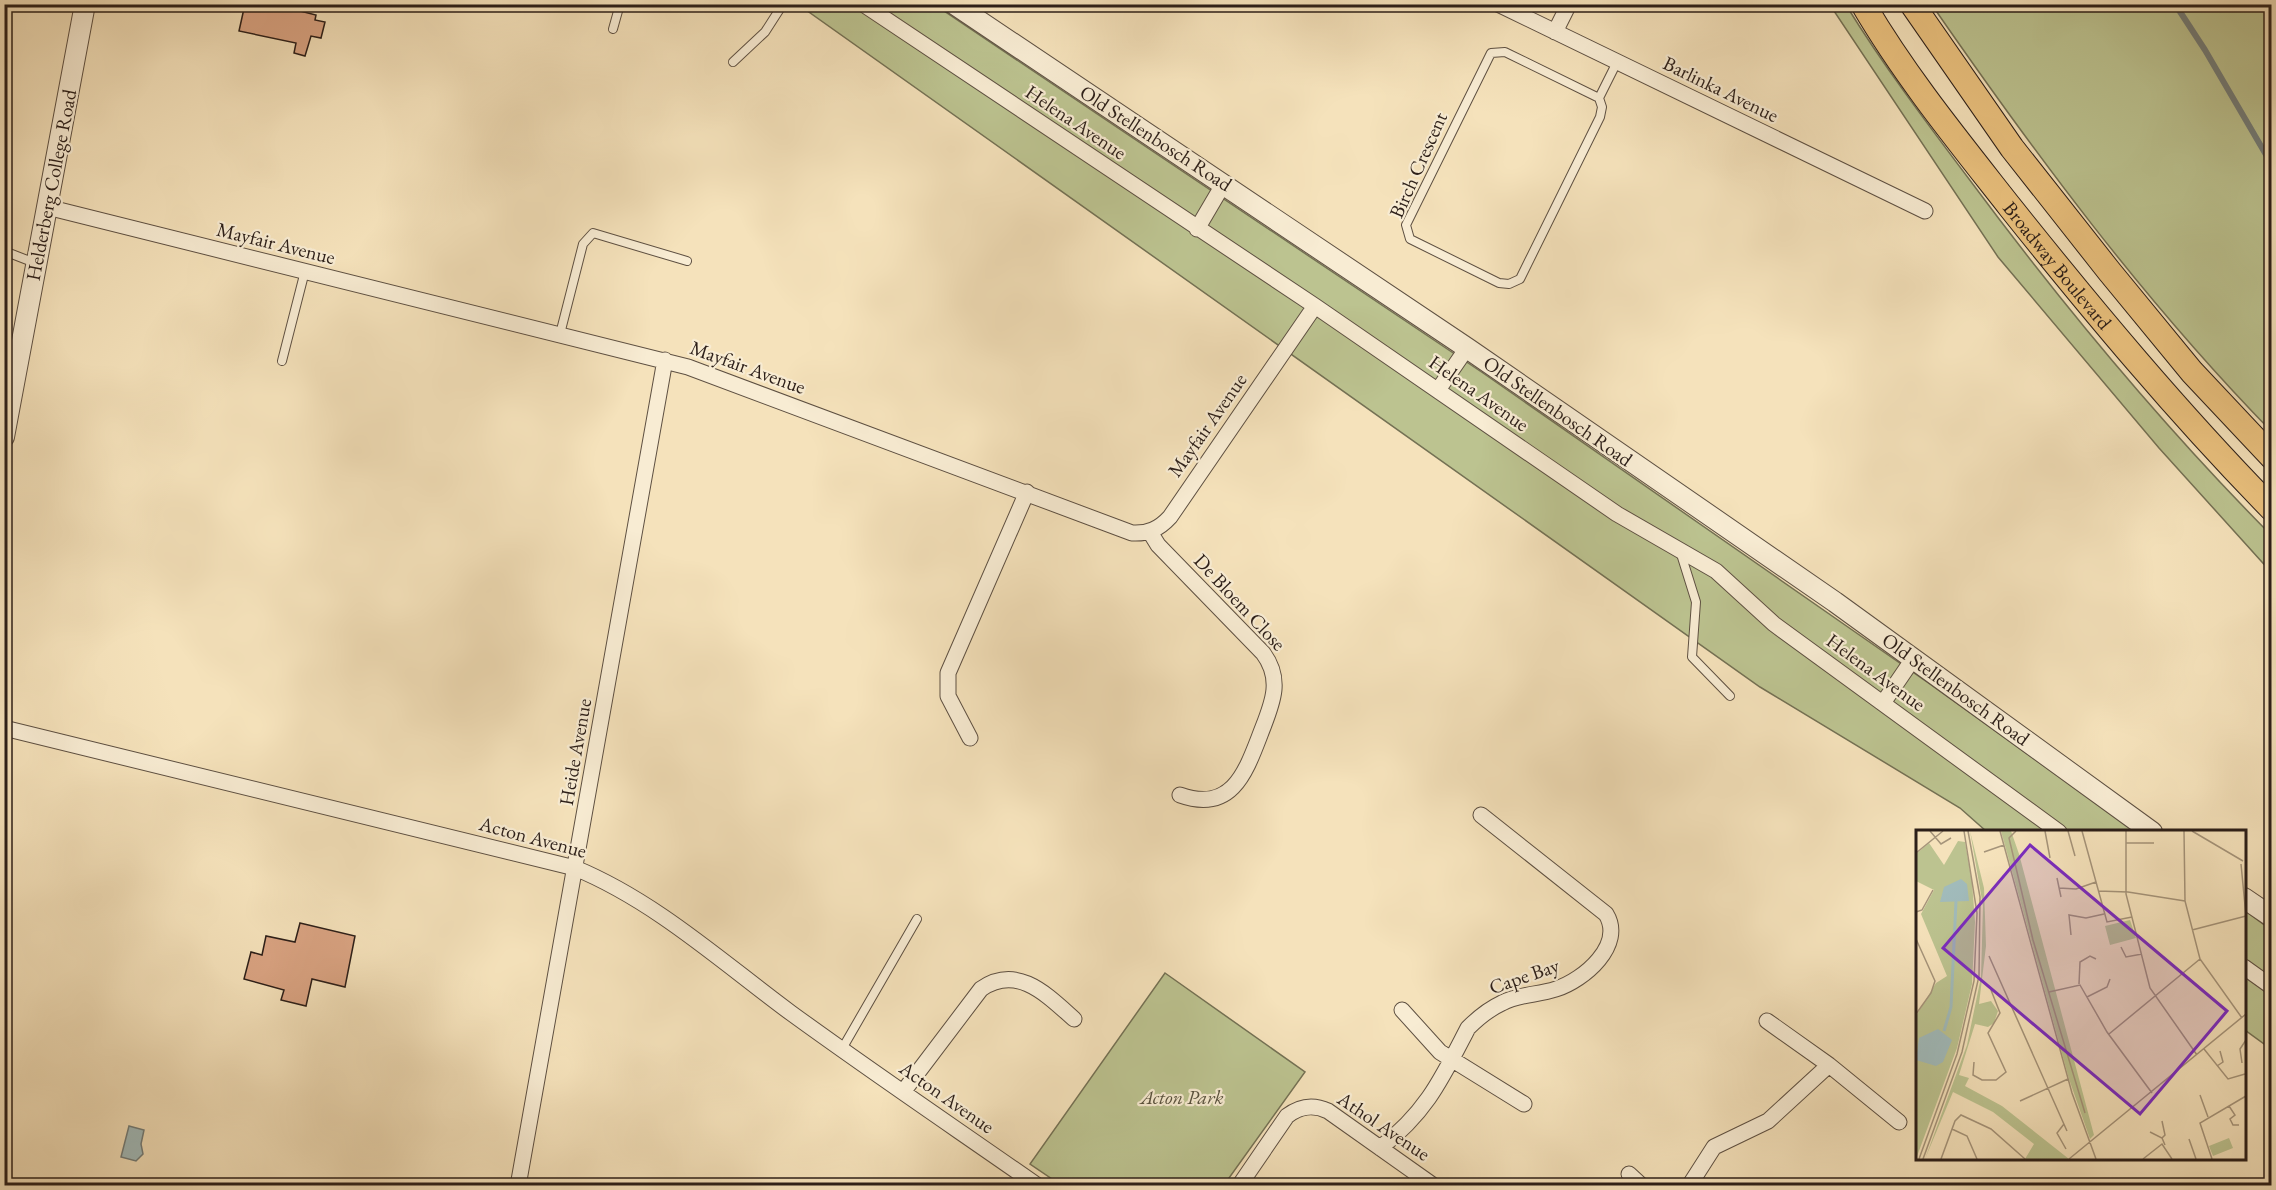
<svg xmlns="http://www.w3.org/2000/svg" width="2276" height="1190" viewBox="0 0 2276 1190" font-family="'EB Garamond',serif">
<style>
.green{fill:#bcc390;stroke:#747154;stroke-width:1.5}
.water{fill:#a1bbbb;stroke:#727d7a;stroke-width:1.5}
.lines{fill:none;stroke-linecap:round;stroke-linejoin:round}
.stream{stroke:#727d7a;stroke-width:6}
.building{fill:#daa483;stroke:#2c1f19;stroke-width:1.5}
.service-casing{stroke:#5e5042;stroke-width:10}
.minor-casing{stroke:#5e5042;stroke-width:17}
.tertiary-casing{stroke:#5e5042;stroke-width:22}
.primary-casing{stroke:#2c1f19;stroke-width:26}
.service{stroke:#f8ecd3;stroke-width:8}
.minor{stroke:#f8ecd3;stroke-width:15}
.tertiary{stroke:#f8ecd3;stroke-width:20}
.primary{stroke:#eac17e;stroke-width:24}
.labels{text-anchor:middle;stroke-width:4.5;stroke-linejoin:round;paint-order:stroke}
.street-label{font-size:20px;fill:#2c1f19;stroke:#f8ecd3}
.park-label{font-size:20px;font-style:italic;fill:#57503d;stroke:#f8ecd3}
.inset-river{fill:none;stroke:#a1bbbb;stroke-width:3}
.inset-road{fill:none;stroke:#a5947a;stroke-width:1.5}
.view{fill:#7b2cbf;fill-opacity:0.15;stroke:#7b2cbf;stroke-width:3}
.inset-edge{fill:none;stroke:#2c1f19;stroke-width:3}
</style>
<rect width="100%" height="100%" fill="#f5e2bb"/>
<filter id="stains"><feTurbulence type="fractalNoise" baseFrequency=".00333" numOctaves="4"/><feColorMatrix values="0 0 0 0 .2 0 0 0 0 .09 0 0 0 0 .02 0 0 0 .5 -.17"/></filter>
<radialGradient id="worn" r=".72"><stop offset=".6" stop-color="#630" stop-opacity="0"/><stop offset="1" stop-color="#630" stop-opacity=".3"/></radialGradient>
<path class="green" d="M 799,5 L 935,5 L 1483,373 L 1927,682 L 2135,831 L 1986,831 L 1960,808 L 1760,687 Z
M 1830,5 L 1846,5 C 1883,65 1926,122 1969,179 C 2061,303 2162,425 2271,535 L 2271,572 L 2159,448 L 1998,257 Z
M 1932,5 L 2271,5 L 2271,431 C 2144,301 2035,154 1932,5 Z
M 2244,910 L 2271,930 L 2271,1049 L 2245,1030 Z
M 1165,973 L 1305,1072 L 1224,1185 L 1061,1185 L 1030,1164 Z"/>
<path class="water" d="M 129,1126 L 144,1130 L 141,1144 L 143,1154 L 136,1161 L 121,1157 Z"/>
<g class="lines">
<path class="stream" d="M 2175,4 L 2205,50 L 2272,165"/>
</g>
<path class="building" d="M 245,4 L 281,11 L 282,7 L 287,8 L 288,4 L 298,4 L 296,10 L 316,15 L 315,20 L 325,22 L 321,38 L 311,36 L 305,56 L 294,53 L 296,43 L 239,31 Z
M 300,923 L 355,936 L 345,987 L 312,979 L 306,1006 L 281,1000 L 284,990 L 244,979 L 251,952 L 262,955 L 266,936 L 295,942 Z"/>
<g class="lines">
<g class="service-casing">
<path id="service" d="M 613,29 L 620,4
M 733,62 L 765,32 L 783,4
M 1599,98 L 1505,52 L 1491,53 L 1406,225 L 1410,239 L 1499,283 L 1509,284 L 1520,279 L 1600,117 L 1602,107 L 1599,98 L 1617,62
M 4,251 L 35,263
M 560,334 L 583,244 L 593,233 L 687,261
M 282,361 L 305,271
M 1681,554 L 1696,602 L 1692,657 L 1730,696
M 842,1049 L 917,919"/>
</g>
<g class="minor-casing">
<path id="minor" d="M 863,4 L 1315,306 L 1617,514 L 1716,571 L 1774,624 L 2059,832
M 1498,4 L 1925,211
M 1555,32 L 1569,4
M 47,207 L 688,367 L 1132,533 C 1148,534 1159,529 1170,517 L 1315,306
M 1197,229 L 1224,183
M 1438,390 L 1467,348
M 1150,532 L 1158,545 L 1263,653 C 1284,681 1271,706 1260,735 C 1245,774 1231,813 1180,795
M 1883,703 L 1913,659
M 4,728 L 575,868 C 655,901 722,962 791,1013 C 872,1072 955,1128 1038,1186
M 970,738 L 948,696 L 948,673 L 1027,492
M 2244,967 L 2272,987
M 1402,1010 L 1440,1052 L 1524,1104
M 1767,1021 L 1829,1065 L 1899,1122
M 903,1092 L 981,989 C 1017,964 1046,994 1074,1019
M 1380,1148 C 1427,1112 1442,1078 1468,1028 C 1478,1018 1489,1009 1502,1003 C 1519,994 1538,995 1556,989 C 1584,980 1625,945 1606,914 L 1481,815
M 1629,1174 L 1642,1186
M 518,1186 L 665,360
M 1239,1186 L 1287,1116 C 1300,1106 1313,1104 1328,1111 L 1434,1186
M 1689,1186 L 1714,1147 L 1768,1121 L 1829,1065"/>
</g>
<g class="tertiary-casing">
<path id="tertiary" d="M 954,4 L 1467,348 L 1835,602 L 2152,832
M 4,437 L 85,4
M 2244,898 L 2272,917"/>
</g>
<g class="primary-casing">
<g id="primary">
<path id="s1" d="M 1863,4 C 1905,76 1959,142 2010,207 C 2093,311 2178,413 2272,509"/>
<path d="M 1912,4 L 2012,148 L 2109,271 L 2192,372 L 2272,457"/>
</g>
</g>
<use href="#service" class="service"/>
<use href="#minor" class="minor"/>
<use href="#tertiary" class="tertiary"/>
<use href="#primary" class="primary"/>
</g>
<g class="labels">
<g class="street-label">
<text transform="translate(1721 89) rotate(26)" y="7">Barlinka Avenue</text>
<text transform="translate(1076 122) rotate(34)" y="7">Helena Avenue</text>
<text transform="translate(1156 138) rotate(33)" y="7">Old Stellenbosch Road</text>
<text transform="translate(1418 165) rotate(-66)" y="7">Birch Crescent</text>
<text transform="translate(51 185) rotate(-79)" y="7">Helderberg College Road</text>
<text transform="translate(276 243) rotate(14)" y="7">Mayfair Avenue</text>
<text dy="7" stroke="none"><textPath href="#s1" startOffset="326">Broadway Boulevard</textPath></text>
<text transform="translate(748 367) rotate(20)" y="7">Mayfair Avenue</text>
<text transform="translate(1479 393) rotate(35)" y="7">Helena Avenue</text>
<text transform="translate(1558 411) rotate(35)" y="7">Old Stellenbosch Road</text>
<text transform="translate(1207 425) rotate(-55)" y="7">Mayfair Avenue</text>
<text transform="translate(1240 602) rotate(47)" y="7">De Bloem Close</text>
<text transform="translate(1876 672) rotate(36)" y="7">Helena Avenue</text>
<text transform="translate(1956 689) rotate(36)" y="7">Old Stellenbosch Road</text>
<text transform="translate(575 752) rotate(-80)" y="7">Heide Avenue</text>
<text transform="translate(533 837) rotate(15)" y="7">Acton Avenue</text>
<text transform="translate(1524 976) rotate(-19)" y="7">Cape Bay</text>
<text transform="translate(947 1097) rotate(35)" y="7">Acton Avenue</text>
<text transform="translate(1384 1126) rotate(34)" y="7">Athol Avenue</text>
</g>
<g class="park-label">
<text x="1182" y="1104">Acton Park</text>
</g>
</g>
<g transform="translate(1916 830)">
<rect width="330" height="330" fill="#f5e2bb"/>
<path d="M 54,1 L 68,58 L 70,116 L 63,174 L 75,171 L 82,181 L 78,193 L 72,197 L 59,194 L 43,245 L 53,248 L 49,256 L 86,276 L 153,329 L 109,329 L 118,314 L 77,282 L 37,262 L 9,329 L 51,215 L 65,147 L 67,76 ZM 85,1 L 95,1 L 103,24 L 178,305 L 174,309 L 153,249 ZM 42,11 L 49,12 L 56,52 L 59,92 L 56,154 L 41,218 L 0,329 L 0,186 L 20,153 L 31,146 L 5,84 L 18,60 L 0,51 L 0,24 L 13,13 L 28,35 ZM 214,90 L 220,108 L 194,115 L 189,96 ZM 313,308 L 317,318 L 297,326 L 293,316 Z" fill="#bcc390"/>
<path d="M 45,49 L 51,54 L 53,71 L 24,72 L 28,57 ZM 22,199 L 36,210 L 27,232 L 20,236 L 0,230 L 3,208 Z" fill="#a1bbbb"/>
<path class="inset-river" d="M 28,201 L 35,177 L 40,71"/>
<path class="inset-road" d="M 14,1 L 25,14 L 35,8M 84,1 L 156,263 L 180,329M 100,1 L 93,8 L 117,110 L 169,283M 129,1 L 134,28M 152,1 L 159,26M 166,1 L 191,92 L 216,87M 210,1 L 210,64 L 234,158 L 281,225M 268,1 L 269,71 L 284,129 L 326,188M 276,1 L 327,31M 210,13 L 238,13M 68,22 L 88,15M 0,23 L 27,1M 325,34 L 330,86M 141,48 L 145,67M 143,58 L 160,59 L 180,52M 182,61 L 212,62 L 269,71M 0,82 L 6,80 L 17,60M 276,100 L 330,86M 155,105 L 153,85 L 170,88 L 188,84M 0,109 L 19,151 L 15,163 L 0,184M 205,117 L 210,127 L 226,124M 73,126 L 151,301M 163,154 L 164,132 L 174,126 L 180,129M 133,162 L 164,155 L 191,202 L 236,263M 171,167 L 191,157 L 194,149M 193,204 L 284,129M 288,219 L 312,249 L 329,244M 58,232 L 57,245 L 66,250 L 80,250 L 90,242 L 72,203 L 84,183 L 75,160M 326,233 L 324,219 L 330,210M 301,236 L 307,232 L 304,221M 284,265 L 292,287M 104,271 L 152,249M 313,276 L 319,285 L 314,289 L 317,295 L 323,295M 148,294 L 141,303 L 150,319M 36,299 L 51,306 L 61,329M 234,302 L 246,308 L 249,315M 246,308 L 249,305 L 246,291M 273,309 L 280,329M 3,329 L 41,224 L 58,151 L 61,83 L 48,1M 7,329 L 46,222 L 63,146 L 64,67 L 52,1M 25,329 L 39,291 L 45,285 L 75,299 L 109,329M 153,329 L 330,184M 227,329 L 246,314 L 256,329M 296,329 L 284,293 L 330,266"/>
<path class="view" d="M 114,15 L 311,181 L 224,284 L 27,118 Z"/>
<rect width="330" height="330" class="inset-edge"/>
</g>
<rect width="2276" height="1190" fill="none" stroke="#f5e2bb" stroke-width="24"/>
<rect x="6" y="6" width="2264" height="1178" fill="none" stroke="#2c1f19" stroke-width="3"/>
<rect x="12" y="12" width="2252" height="1166" fill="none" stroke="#2c1f19" stroke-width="1.5"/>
<rect width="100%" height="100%" filter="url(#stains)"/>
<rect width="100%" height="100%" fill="url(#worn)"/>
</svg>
